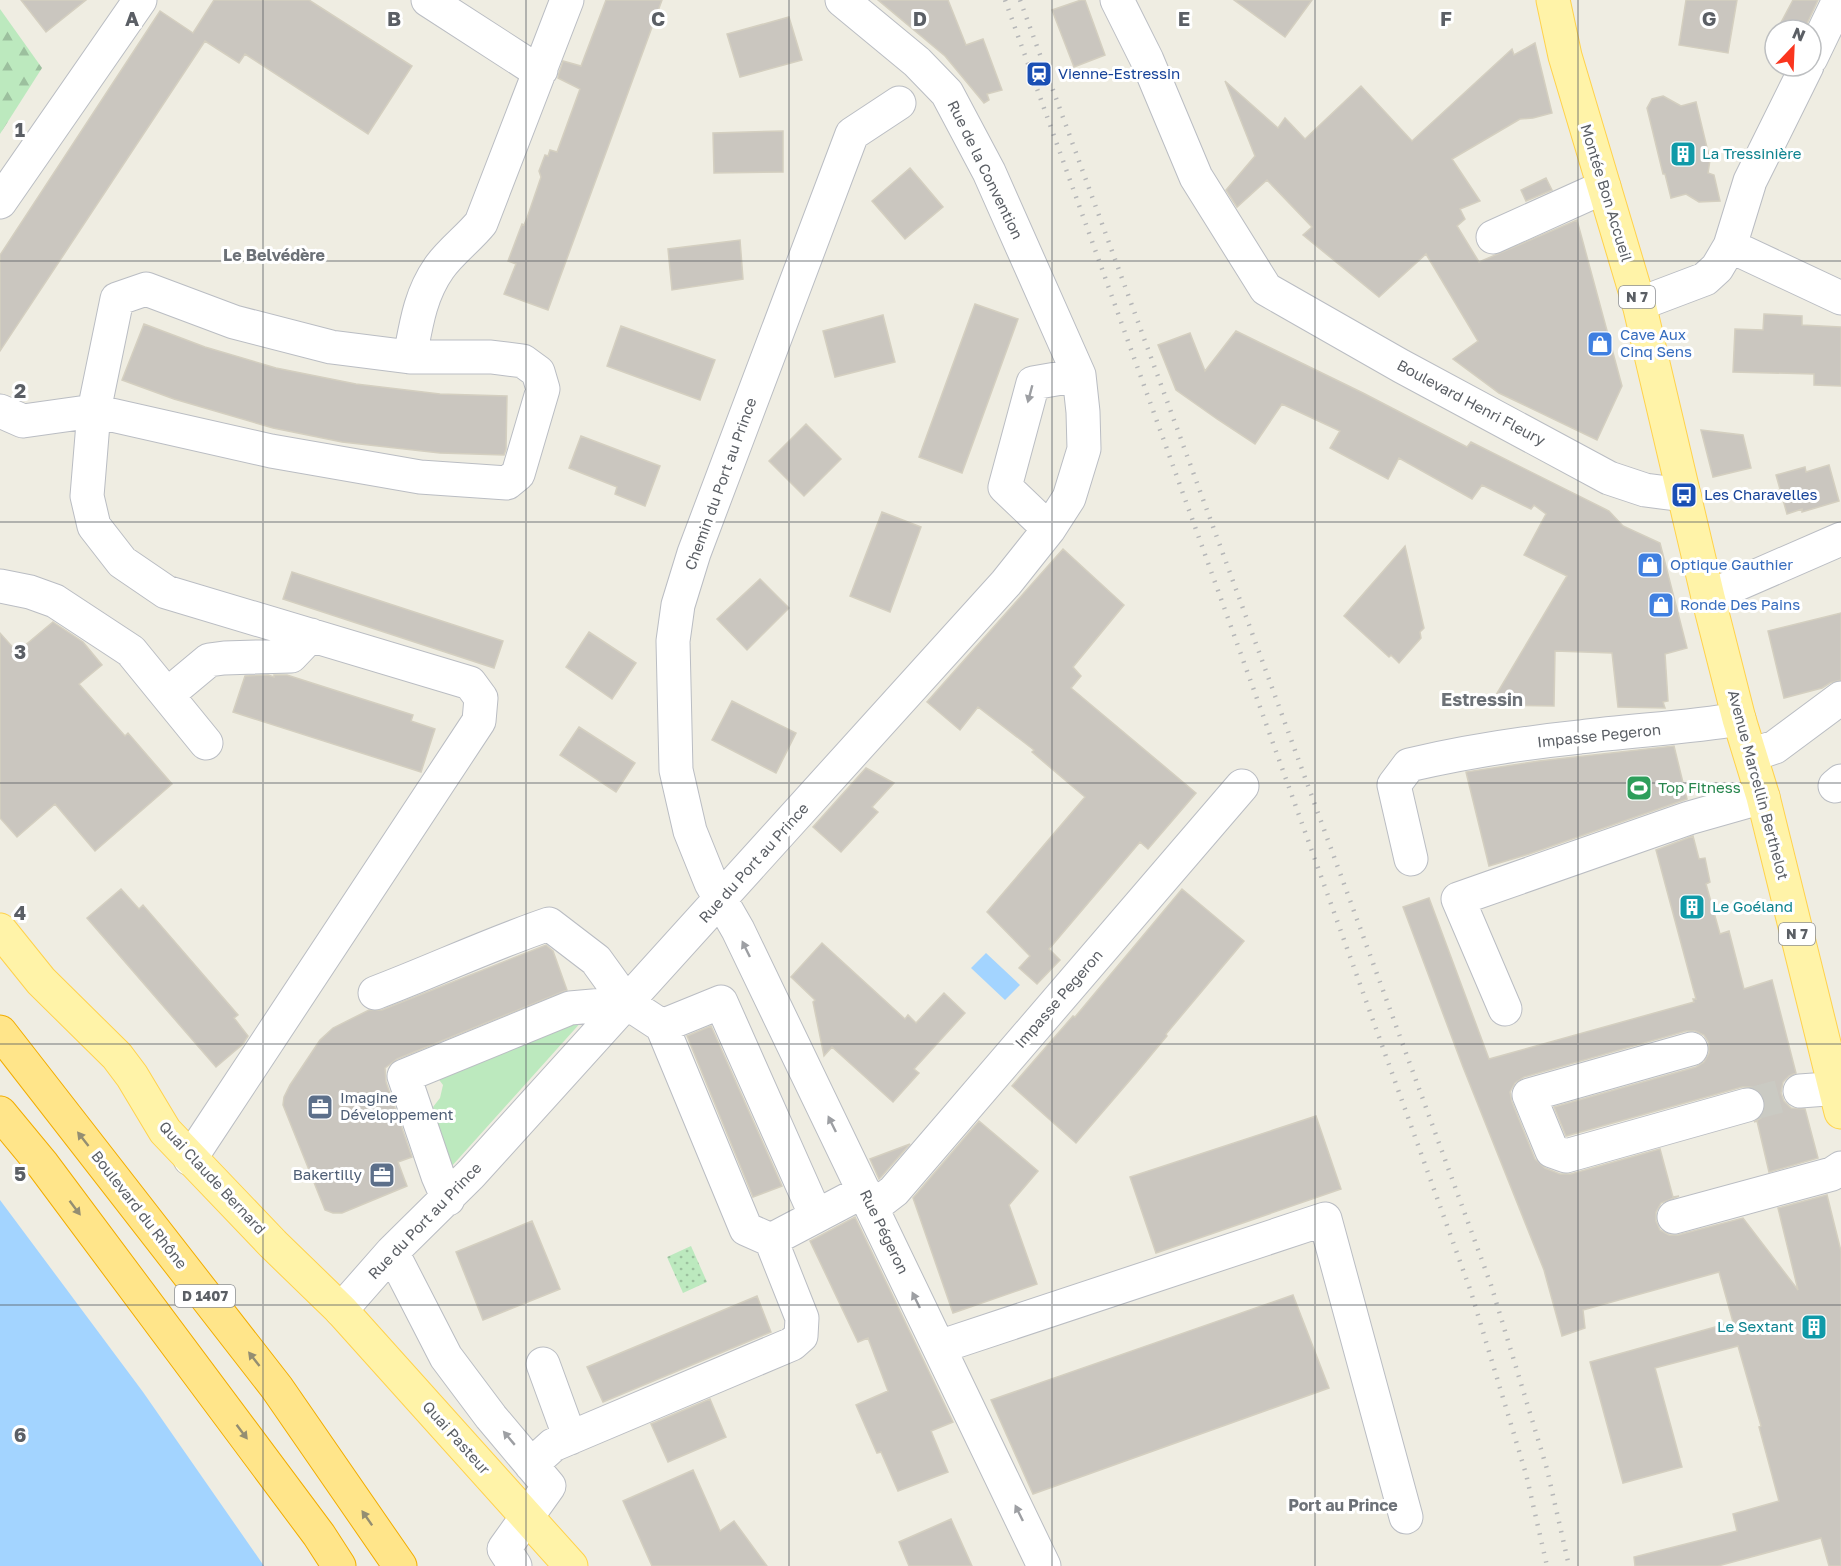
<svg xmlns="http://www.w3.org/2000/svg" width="1841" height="1566" viewBox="0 0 1841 1566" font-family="'Golos Text',sans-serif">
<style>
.grass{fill:#bce9be}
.forest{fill:url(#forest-firs)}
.park{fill:url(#park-dots)}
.water{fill:#a3d4ff}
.building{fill:#cac6bf;stroke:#d4cfc0;stroke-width:1.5}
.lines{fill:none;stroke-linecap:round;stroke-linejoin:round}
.minor-tunnel{stroke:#cacac3;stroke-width:33;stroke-dasharray:33 16;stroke-linecap:butt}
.minor-casing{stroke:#babdc3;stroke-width:35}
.major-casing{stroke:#ffd24c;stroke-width:35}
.highway-casing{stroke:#f2ad00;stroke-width:35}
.minor{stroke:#fff;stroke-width:33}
.major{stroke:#fff3a8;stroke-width:33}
.highway{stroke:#ffe58a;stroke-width:33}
.rail{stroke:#b6b7b8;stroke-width:4.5;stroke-dasharray:1.5 8;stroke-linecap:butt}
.oneway{fill:#9d9fa3}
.oneway2{fill:#948e72}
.grid{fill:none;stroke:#5b5f65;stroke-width:1.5;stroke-opacity:0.55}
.labels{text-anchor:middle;stroke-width:6;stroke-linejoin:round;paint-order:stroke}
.shield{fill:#fff;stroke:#8c8f93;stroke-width:1.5}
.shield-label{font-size:14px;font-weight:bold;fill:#5b5f65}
.transit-label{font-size:15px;fill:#164399;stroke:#fff;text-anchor:start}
.culture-label{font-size:15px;fill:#0d838f;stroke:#fff;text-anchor:start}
.street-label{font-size:15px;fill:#5b5f65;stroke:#fff}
.shop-label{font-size:15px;fill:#366cbe;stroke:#fff;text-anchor:start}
.leisure-label{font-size:15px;fill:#27864d;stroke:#fff;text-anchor:start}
.service-label{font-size:15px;fill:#4e5e75;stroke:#fff;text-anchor:start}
.neighbourhood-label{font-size:16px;font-weight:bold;fill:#6c7177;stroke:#fff}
.quarter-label{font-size:18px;font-weight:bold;fill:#6c7177;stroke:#fff}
.grid-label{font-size:20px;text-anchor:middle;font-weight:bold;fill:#5b5f65;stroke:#fff;stroke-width:6;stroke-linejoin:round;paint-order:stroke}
</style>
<defs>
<pattern id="forest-firs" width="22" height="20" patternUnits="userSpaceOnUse" patternTransform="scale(1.5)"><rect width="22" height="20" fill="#bce9be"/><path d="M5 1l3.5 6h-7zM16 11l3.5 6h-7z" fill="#9cc09e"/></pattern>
<pattern id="park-dots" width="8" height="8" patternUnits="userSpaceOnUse" patternTransform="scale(1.5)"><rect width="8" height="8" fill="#bce9be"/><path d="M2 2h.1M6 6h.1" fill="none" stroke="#9cc09e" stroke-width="1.8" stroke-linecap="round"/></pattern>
</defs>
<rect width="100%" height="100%" fill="#efede2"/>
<path class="grass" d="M 583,1020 L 451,1167 L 433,1107 L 440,1098 L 443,1085 L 434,1073 Z"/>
<path class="forest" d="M 0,9 L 42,68 L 0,134 Z"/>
<path class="park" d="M 691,1246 L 707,1282 L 683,1293 L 667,1257 Z"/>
<path class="water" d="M 986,953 L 1020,985 L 1005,1000 L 971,968 Z
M 0,1200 L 143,1392 L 264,1566 L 0,1566 Z"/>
<path class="building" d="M 21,0 L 86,0 L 46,32 Z
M 214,0 L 309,0 L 412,66 L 368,134 L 245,54 L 239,63 L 205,41 L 0,351 L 0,255 L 160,11 L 193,33 Z
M 606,0 L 662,0 L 548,310 L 504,294 L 516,264 L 508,261 L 522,224 L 524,225 L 527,218 L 541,177 L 539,171 L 545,155 L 548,156 L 550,150 L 557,152 L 580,89 L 558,78 L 559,73 L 563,61 L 581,66 Z
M 878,0 L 948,0 L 966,45 L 983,39 L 1002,90 L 987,94 L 989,100 L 984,103 L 945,56 Z
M 1081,0 L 1085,0 L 1105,55 L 1074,67 L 1052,10 Z
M 1234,0 L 1312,0 L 1285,37 Z
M 1686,0 L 1737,0 L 1728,53 L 1679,45 Z
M 1793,0 L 1818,0 L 1804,30 L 1777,30 Z
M 789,17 L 802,60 L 740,77 L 727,34 Z
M 1535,43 L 1552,113 L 1533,118 L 1520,119 L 1452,159 L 1480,201 L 1460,209 L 1465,219 L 1457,226 L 1479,262 L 1577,220 L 1622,386 L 1597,440 L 1499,393 L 1453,359 L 1478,341 L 1426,254 L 1379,297 L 1303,235 L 1312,227 L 1267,180 L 1237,207 L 1226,190 L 1255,156 L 1225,81 L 1278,128 L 1285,118 L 1305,139 L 1361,86 L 1412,141 L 1512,49 L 1514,55 Z
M 1663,96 L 1681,106 L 1696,102 L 1710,160 L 1708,173 L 1714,175 L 1720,201 L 1699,202 L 1686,194 L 1671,198 L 1665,174 L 1663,174 L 1647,108 L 1652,99 Z
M 783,131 L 783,172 L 714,173 L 713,133 Z
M 910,168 L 943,207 L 905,239 L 872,201 Z
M 1546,178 L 1552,190 L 1526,201 L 1521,190 Z
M 740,240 L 743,279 L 672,290 L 668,249 Z
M 975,304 L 1018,319 L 962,473 L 919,457 Z
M 1764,314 L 1802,316 L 1802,325 L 1841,327 L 1841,386 L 1814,385 L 1814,374 L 1733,372 L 1735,329 L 1763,330 Z
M 883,315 L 895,362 L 835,377 L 823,331 Z
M 144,324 L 205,347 L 276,368 L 356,384 L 440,394 L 507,396 L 506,449 L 504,455 L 440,453 L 342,442 L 273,428 L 174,399 L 122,380 Z
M 621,326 L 715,360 L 700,400 L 607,366 Z
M 1236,331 L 1363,393 L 1467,447 L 1471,442 L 1609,511 L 1623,526 L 1660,543 L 1687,648 L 1665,654 L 1668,701 L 1663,702 L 1665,708 L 1618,707 L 1612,653 L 1555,651 L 1554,706 L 1490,705 L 1567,576 L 1524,555 L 1546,514 L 1534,505 L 1531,509 L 1482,485 L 1472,499 L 1399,458 L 1388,479 L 1330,448 L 1340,431 L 1282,404 L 1255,444 L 1217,419 L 1176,390 L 1158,345 L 1190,333 L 1205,371 Z
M 806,424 L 841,459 L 804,496 L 769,461 Z
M 1701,430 L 1743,435 L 1751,468 L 1713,477 Z
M 581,436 L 660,466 L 645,506 L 615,494 L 617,487 L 569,468 Z
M 1829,465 L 1839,501 L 1802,512 L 1802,509 L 1787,514 L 1776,475 L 1805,467 L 1806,472 Z
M 882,512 L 921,527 L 890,612 L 850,596 Z
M 1405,546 L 1424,628 L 1420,632 L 1421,638 L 1399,663 L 1391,655 L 1389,657 L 1344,616 Z
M 1063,549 L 1124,605 L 1073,667 L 1081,676 L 1071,688 L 1196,793 L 1148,849 L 1140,842 L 1049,949 L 1060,960 L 1037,984 L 1019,968 L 1030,956 L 987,912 L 1085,797 L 1032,752 L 1034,750 L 978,707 L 960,730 L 927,702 Z
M 292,572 L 503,641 L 494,668 L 283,599 Z
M 760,579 L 789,608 L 747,650 L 717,619 Z
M 1841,613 L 1841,680 L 1830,683 L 1822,688 L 1784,698 L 1768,631 Z
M 53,622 L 83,642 L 102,665 L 79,684 L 125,736 L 128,733 L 172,784 L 95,851 L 55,804 L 17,837 L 0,818 L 0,633 L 17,652 Z
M 589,632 L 636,663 L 612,699 L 566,667 Z
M 268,675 L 274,677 L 274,675 L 287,675 L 356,697 L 413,715 L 411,721 L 435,729 L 421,772 L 233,712 L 245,676 Z
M 732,701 L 796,733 L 776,773 L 712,740 Z
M 579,727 L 635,763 L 616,792 L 560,755 Z
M 1674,746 L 1687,799 L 1529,854 L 1489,866 L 1466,772 L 1539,761 Z
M 866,768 L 894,783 L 872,807 L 878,812 L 841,852 L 813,827 Z
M 1693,836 L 1699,859 L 1705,858 L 1710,882 L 1706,884 L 1720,934 L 1729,931 L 1744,989 L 1772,980 L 1796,1073 L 1789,1076 L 1783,1082 L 1781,1093 L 1784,1101 L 1791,1108 L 1805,1109 L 1818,1158 L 1769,1172 L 1757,1121 L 1754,1122 L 1761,1118 L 1765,1110 L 1765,1100 L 1760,1091 L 1751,1087 L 1742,1087 L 1566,1136 L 1554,1107 L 1696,1067 L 1704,1062 L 1709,1053 L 1709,1043 L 1704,1035 L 1695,1031 L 1686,1031 L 1524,1077 L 1515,1083 L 1510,1092 L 1512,1102 L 1535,1159 L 1545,1168 L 1560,1174 L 1571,1174 L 1660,1149 L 1673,1197 L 1679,1196 L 1661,1203 L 1656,1212 L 1656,1221 L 1660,1230 L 1669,1235 L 1678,1235 L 1743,1218 L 1798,1290 L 1778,1208 L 1827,1195 L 1841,1251 L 1841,1566 L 1829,1566 L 1821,1538 L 1718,1566 L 1635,1566 L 1634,1557 L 1737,1531 L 1733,1514 L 1779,1501 L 1759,1427 L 1761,1426 L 1738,1346 L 1655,1368 L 1682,1467 L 1623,1483 L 1590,1362 L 1733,1322 L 1719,1272 L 1583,1310 L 1585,1328 L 1562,1336 L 1544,1270 L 1463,1067 L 1403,907 L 1429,898 L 1489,1059 L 1694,1002 L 1693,999 L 1696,999 L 1656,850 Z
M 121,889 L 139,909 L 143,905 L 238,1015 L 234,1018 L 248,1036 L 243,1044 L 216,1067 L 87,918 Z
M 1182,889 L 1244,941 L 1166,1034 L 1167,1036 L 1137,1072 L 1076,1143 L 1012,1086 L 1073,1016 L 1075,1017 Z
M 822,943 L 905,1019 L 908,1015 L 916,1023 L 944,993 L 965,1013 L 914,1069 L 919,1073 L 893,1102 L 832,1047 L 824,1056 L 813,1002 L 815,1000 L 791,977 Z
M 546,945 L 553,951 L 567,990 L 397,1059 L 385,1068 L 386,1082 L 412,1157 L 398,1162 L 407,1186 L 342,1213 L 333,1213 L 325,1210 L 283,1105 L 284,1097 L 290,1085 L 320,1040 L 333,1028 L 369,1010 L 382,1010 Z
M 711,1026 L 782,1186 L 753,1197 L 687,1036 Z
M 1316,1116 L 1341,1189 L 1156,1253 L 1130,1177 Z
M 979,1121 L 1038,1171 L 1009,1205 L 1037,1284 L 953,1313 L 913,1198 Z
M 910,1144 L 881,1177 L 879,1179 L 870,1159 Z
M 855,1217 L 953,1422 L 931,1431 L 948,1472 L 898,1491 L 881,1452 L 877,1453 L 856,1405 L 888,1391 L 868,1338 L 858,1342 L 810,1241 Z
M 532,1221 L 560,1289 L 483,1320 L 456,1252 Z
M 1293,1295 L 1329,1388 L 1033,1494 L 991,1400 Z
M 757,1296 L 771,1332 L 603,1402 L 587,1367 Z
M 710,1399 L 726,1437 L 668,1462 L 651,1424 Z
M 693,1470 L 720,1531 L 734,1521 L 767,1566 L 652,1566 L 623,1501 Z
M 951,1519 L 972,1566 L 909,1566 L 899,1542 Z"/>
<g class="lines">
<path class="minor-tunnel" d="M 1747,1105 L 1800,1091"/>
<g class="minor-casing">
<path id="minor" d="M 428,0 L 527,64 L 541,70
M 1117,0 L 1147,60 L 1196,177 L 1266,289 L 1401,366 L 1609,478 L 1645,490 L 1684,495
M 1811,58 L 1839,0
M 899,103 L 852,134 L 694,553 L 678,605 L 673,641 L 676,770 L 690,831 L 711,883 L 738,930 L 1044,1566
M 0,202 L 140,0
M 1493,237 L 1604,187
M 1730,246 L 1841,298
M 1639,304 L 1705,279 L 1717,268 L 1730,246 L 1750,181 L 1807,66
M 0,411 L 23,421 L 94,411 L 117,299 L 146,289 L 234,322 L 331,347 L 410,357 C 416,325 420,295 439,268 C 450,252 469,238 481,223 L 567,0
M 1049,529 L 1005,487 L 1033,383 L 1079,375
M 0,586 L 30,592 L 55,601 L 131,651 L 206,743
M 1708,597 L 1841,539
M 167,695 L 209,660 L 224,658 L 291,656 L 311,635
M 1751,755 L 1775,747 L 1841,698
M 1835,786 L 1841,781
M 1411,859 L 1394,785 L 1409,765 C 1465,752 1522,743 1580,737 C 1633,730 1686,728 1739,719
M 375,993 C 433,971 490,944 549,924 L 596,960 L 627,1003 L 662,1026 L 746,1229 L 771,1240 L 802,1318 L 801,1336 L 792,1344 L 553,1445 L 531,1465
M 1505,1009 L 1458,899 L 1689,818 L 1763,797
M 662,1026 L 721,1002 L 816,1216
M 1691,1049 L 1529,1095 L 1552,1151 L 1566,1156 L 1747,1105
M 1800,1091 L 1841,1088
M 190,1159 L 479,721 L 481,698 L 470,683 L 166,592 L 122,562 L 94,526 L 87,496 L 94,411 L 271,451 L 420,477 L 507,483 L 518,474 L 543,389 L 538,372 L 523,361 L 491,357 L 410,357
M 448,1199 L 438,1176 L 404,1076 L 570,1008 L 627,1003
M 872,1208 L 894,1191 L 1242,786
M 1674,1217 L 1832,1174 L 1841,1168
M 771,1240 L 864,1191
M 392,1252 L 446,1357 L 491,1417 L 549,1486 L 504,1549 L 515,1566
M 341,1310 L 392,1252 L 471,1174 L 1006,583 L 1049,529 L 1069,498 L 1084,449 L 1083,412 L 1079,375 L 989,172 L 947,93 L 917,62 L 842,0
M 939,1347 L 1325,1219 L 1406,1517
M 543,1364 L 570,1438"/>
</g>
<g class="major-casing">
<path id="major" d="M 1553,0 L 1565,56 L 1639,304 L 1708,597 L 1739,719 L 1763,797 L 1841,1112
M 0,930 L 41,981 L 117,1056 L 132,1076 L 165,1131 L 273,1244 L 341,1310 L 571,1566"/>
</g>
<g class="highway-casing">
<path id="highway" d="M 0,1032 L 277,1388 L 400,1566
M 0,1113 L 43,1165 L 319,1535 L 339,1566"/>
</g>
<use href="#minor" class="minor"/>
<use href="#major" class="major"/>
<use href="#highway" class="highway"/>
<path class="rail" d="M 1005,0 L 1471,1292 L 1526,1474 L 1547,1566
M 1020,0 L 1491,1285 L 1547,1469 L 1569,1566"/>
</g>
<defs><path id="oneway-solid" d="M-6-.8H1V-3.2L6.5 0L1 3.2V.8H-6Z" transform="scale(1.5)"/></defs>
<g class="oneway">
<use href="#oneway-solid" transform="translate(1030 394) rotate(105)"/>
<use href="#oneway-solid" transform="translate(746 949) rotate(-116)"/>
<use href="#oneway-solid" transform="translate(832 1124) rotate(-116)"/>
<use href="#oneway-solid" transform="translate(916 1300) rotate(-116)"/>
<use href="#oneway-solid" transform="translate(509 1438) rotate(-130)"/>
<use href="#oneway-solid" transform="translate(1019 1513) rotate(-116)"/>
</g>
<g class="oneway2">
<use href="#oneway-solid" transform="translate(83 1139) rotate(-128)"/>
<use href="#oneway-solid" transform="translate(75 1208) rotate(53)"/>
<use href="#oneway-solid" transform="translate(254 1359) rotate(-128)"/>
<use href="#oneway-solid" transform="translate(242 1432) rotate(53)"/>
<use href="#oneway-solid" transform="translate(367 1518) rotate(-125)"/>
</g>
<path class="grid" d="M 263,0 L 263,1566M 526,0 L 526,1566M 789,0 L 789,1566M 1052,0 L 1052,1566M 1315,0 L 1315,1566M 1578,0 L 1578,1566M 0,261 L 1841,261M 0,522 L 1841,522M 0,783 L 1841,783M 0,1044 L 1841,1044M 0,1305 L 1841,1305"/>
<defs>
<g id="station-square" transform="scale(1.35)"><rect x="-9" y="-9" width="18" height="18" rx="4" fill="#1a4fb4" stroke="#fff"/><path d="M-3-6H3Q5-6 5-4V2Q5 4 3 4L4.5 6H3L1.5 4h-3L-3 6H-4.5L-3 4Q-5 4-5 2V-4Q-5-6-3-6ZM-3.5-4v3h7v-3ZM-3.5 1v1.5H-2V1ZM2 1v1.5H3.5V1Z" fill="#fff"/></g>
<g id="building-square" transform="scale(1.35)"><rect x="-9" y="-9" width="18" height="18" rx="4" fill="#0f9aa8" stroke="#fff"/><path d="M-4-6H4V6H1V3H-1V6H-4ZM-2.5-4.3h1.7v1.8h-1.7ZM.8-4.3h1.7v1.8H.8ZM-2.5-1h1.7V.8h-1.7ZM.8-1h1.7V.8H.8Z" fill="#fff"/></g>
<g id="shop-square" transform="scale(1.35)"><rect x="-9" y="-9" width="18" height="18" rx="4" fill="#3f7fe0" stroke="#fff"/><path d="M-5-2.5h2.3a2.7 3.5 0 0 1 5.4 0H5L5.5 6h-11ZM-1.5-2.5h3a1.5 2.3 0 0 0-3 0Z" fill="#fff"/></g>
<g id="bus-square" transform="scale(1.35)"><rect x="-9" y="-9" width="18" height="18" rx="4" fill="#1a4fb4" stroke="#fff"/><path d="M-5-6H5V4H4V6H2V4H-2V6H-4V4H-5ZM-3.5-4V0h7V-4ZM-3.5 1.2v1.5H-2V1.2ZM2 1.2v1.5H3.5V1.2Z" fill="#fff"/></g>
<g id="stadium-square" transform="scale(1.35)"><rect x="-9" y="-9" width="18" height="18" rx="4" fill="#2e9e5b" stroke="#fff"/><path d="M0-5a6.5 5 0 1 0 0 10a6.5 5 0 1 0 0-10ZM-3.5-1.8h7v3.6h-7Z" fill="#fff"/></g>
<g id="office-square" transform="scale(1.35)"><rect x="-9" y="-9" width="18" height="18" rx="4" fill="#5c6f8a" stroke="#fff"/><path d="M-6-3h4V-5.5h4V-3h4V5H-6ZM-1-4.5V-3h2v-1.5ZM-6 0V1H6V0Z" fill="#fff"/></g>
</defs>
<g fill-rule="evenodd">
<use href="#station-square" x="1039" y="74"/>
<use href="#building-square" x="1683" y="154"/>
<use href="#shop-square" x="1600" y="344"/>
<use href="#bus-square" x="1684" y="495"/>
<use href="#shop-square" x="1650" y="565"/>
<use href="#shop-square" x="1661" y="605"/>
<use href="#stadium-square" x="1639" y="788"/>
<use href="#building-square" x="1692" y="907"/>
<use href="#office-square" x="320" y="1107"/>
<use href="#office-square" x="382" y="1175"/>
<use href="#building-square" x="1814" y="1327"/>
</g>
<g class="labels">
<g class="shield">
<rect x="1619" y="286" width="36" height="22" rx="4.5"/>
<rect x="1779" y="923" width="36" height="22" rx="4.5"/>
<rect x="175" y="1285" width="60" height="22" rx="4.5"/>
</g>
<g class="shield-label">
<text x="1637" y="302">N 7</text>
<text x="1797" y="939">N 7</text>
<text x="205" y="1301">D 1407</text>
</g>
<g class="transit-label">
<text x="1058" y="79">Vienne-Estressin</text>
<text x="1704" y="500">Les Charavelles</text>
</g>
<g class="culture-label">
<text x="1702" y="159">La Tressinière</text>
<text x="1712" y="912">Le Goéland</text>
<text x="1794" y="1332" text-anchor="end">Le Sextant</text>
</g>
<g class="street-label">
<text transform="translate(985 170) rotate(64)" y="5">Rue de la Convention</text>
<text transform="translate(1606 193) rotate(73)" y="5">Montée Bon Accueil</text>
<text transform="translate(1471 403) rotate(28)" y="5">Boulevard Henri Fleury</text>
<text transform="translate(721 484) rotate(-70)" y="5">Chemin du Port au Prince</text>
<text transform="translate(1599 736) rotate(-6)" y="5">Impasse Pegeron</text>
<text transform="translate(1758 785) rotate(75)" y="5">Avenue Marcellin Berthelot</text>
<text transform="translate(754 863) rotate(-48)" y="5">Rue du Port au Prince</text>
<text transform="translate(1059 999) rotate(-49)" y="5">Impasse Pegeron</text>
<text transform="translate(212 1178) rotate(47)" y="5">Quai Claude Bernard</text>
<text transform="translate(139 1210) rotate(52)" y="5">Boulevard du Rhône</text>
<text transform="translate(425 1221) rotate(-46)" y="5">Rue du Port au Prince</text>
<text transform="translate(884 1232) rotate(64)" y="5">Rue Pégeron</text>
<text transform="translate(456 1438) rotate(48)" y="5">Quai Pasteur</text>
</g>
<g class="shop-label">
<text x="1620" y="340">Cave Aux<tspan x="1620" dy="17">Cinq Sens</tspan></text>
<text x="1670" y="570">Optique Gauthier</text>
<text x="1680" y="610">Ronde Des Pains</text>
</g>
<g class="leisure-label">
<text x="1658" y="793">Top Fitness</text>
</g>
<g class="service-label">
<text x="340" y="1103">Imagine<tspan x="340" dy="17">Développement</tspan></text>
<text x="362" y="1180" text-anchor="end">Bakertilly</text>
</g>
<g class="neighbourhood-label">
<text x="274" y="261">Le Belvédère</text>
<text x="1343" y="1511">Port au Prince</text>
</g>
<g class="quarter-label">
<text x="1482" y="706">Estressin</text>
</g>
</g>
<g class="grid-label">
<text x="132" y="26">A</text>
<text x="394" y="26">B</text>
<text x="658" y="26">C</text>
<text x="920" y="26">D</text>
<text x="1184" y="26">E</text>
<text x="1446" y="26">F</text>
<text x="1709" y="26">G</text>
<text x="20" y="137">1</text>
<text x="20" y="398">2</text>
<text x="20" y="659">3</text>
<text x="20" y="920">4</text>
<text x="20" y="1181">5</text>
<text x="20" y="1442">6</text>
</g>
<g transform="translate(1793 48) rotate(23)"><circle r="28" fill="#ffffff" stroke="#bdbfc1" stroke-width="1.5"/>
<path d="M0-4.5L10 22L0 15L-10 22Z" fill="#fa351e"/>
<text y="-9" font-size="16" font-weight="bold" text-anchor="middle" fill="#5b5f65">N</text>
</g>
</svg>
